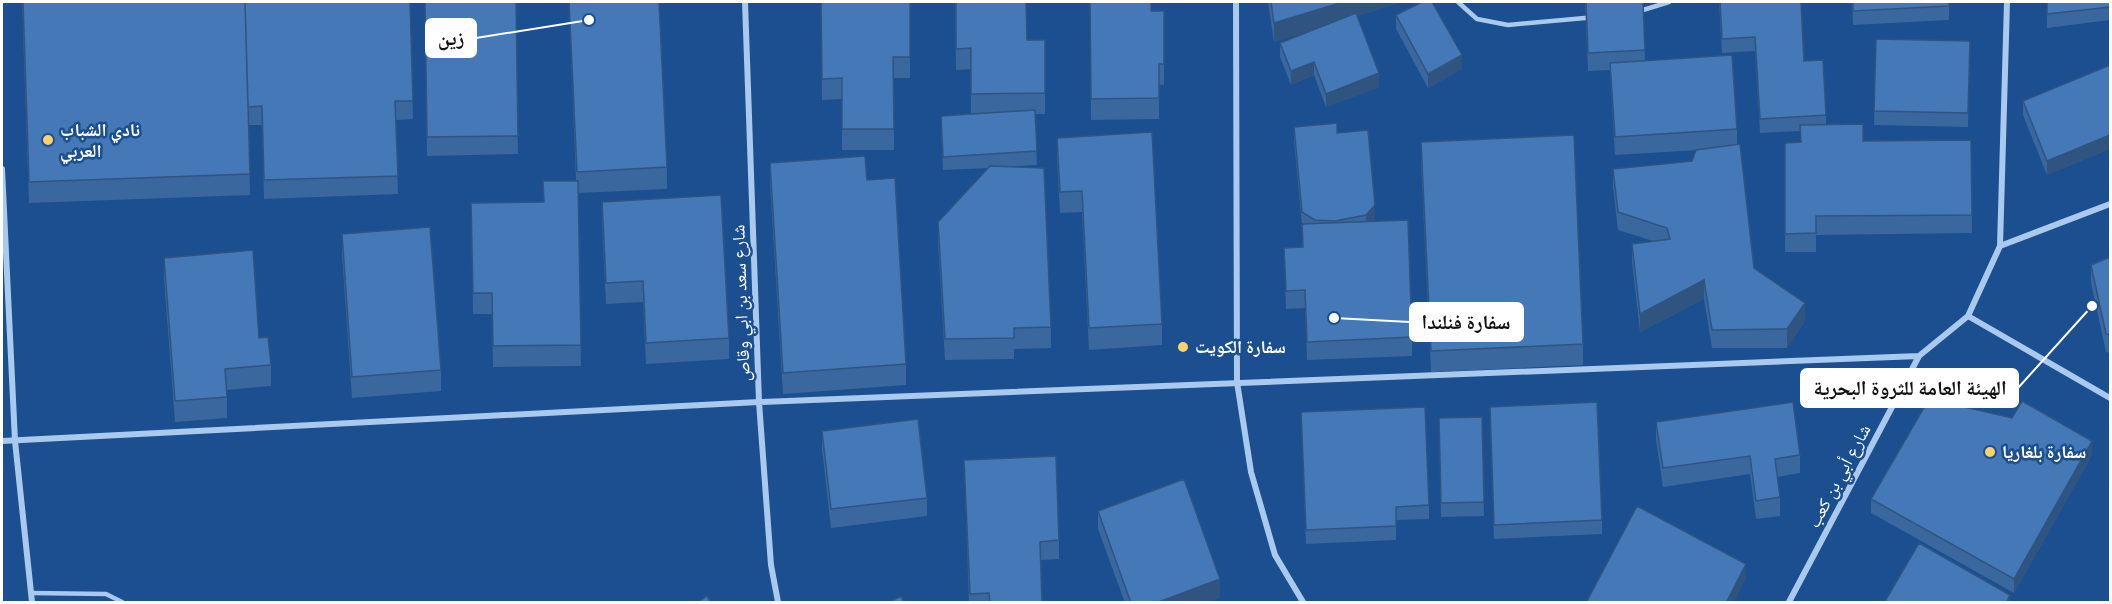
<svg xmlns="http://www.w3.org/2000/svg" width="2112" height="604" viewBox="0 0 2112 604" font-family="'Public Sans','Noto Naskh Arabic',sans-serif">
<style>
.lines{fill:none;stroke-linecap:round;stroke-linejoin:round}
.lane{stroke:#a9c9ee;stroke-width:4.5}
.street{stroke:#a9c9ee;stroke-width:6}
.wall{fill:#3a679d}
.shaded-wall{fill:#305480}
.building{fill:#4478b7;stroke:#305480;stroke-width:1.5}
.poi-dot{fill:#ffd166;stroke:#1b4f8f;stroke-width:2}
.labels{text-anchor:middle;stroke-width:5;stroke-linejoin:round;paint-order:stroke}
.poi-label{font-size:18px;font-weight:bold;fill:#fff;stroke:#1b4f8f;text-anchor:start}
.street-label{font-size:18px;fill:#fff;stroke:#1b4f8f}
.leader{fill:none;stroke:#fff;stroke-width:2}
.callout-dot{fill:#fff;stroke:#1b4f8f;stroke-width:2}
.callout{fill:#fff;stroke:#fff;stroke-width:2}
.callout-label{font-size:20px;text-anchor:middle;font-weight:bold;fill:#111}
</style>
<rect width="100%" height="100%" fill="#1b4f8f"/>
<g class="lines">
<path class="lane" d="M 1458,2 L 1477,19 L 1508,25 L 1585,18
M 1643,10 L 1669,2
M 31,593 L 106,594 L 122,602"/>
<path class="street" d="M 745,2 L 759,402 L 771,565 L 778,602
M 1236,2 L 1237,382 L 1251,472 L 1275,555 L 1303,602
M 2,169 L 15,441 L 32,602
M 2000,246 L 2110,204
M 1968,316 L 2110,398
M 2,441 L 759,402 L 1919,356
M 1789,602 L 1919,356 L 1968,316 L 2000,246 L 2007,2"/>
</g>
<path class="wall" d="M 22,2 L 410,2 L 413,119 L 396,120 L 398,194 L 264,199 L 262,125 L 249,125 L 250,195 L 29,203 Z
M 425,2 L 516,2 L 518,154 L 427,156 Z
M 569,2 L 667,167 L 667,189 L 578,193 L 581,366 L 493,367 L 492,314 L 473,314 L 471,203 L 543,202 L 576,181 Z
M 821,2 L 910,2 L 910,78 L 894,78 L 894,150 L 842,150 L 842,99 L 822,100 Z
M 955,2 L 1027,40 L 1045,40 L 1045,114 L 1035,114 L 1037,165 L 1003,167 L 1051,327 L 1051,348 L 1014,349 L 1014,359 L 945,360 L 938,243 L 938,222 L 989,168 L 943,170 L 941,116 L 971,114 L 971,69 L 956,70 Z
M 1090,2 L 1151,11 L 1164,11 L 1164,85 L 1159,85 L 1159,119 L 1091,120 Z
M 1268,2 L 1398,2 L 1398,3 L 1357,16 L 1379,87 L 1326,107 L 1314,75 L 1291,85 L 1280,57 L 1280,43 L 1316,28 L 1274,42 Z
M 1585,2 L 1643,2 L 1645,61 L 1737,129 L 1737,145 L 1754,268 L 1805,321 L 1787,348 L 1712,348 L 1704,299 L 1640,332 L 1632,262 L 1632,244 L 1653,241 L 1618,230 L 1613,187 L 1613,169 L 1692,161 L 1699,150 L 1615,155 L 1610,70 L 1588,71 Z
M 1719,2 L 1801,2 L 1804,61 L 1826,115 L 1826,125 L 1863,141 L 1971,140 L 1972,233 L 1816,235 L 1816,252 L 1785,252 L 1785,143 L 1800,142 L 1800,131 L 1760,133 L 1755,51 L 1722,53 Z
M 1852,2 L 1949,2 L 1949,20 L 1853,25 Z
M 2047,2 L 2110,2 L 2110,20 L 2047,28 Z
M 1396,15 L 1462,69 L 1428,88 L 1396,29 Z
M 1876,39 L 1970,41 L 1968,127 L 1874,125 Z
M 2110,65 L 2110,149 L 2047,175 L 2023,115 L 2023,101 Z
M 1294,127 L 1337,133 L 1375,219 L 1373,221 L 1412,337 L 1412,356 L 1307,360 L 1305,308 L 1286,309 L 1284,248 L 1302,247 L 1302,225 L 1294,141 Z
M 1057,138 L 1162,324 L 1162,345 L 1089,350 L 1082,212 L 1060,213 L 1057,159 Z
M 1421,142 L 1583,344 L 1583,365 L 1431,372 L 1421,163 Z
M 770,163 L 867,180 L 906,364 L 906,385 L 783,394 L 770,184 Z
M 602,202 L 729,338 L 729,359 L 646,364 L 643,302 L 606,304 L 602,223 Z
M 342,234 L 441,370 L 441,391 L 352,398 L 342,255 Z
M 2110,257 L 2110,353 L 2106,352 L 2091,283 L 2091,265 Z
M 164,258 L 259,338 L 271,365 L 271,386 L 227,390 L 227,418 L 175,422 L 164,279 Z
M 1490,407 L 1602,520 L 1602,534 L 1494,539 Z
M 1301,412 L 1429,505 L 1429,519 L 1396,520 L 1396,540 L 1306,544 Z
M 1482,417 L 1484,516 L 1441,517 L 1439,418 Z
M 2012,418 L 2092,455 L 2014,593 L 1871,513 L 1871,499 Z
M 1656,422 L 1800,455 L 1800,473 L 1777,477 L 1780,497 L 1780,516 L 1756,519 L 1750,474 L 1663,487 L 1656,440 Z
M 822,431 L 927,498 L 927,516 L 831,528 L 822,449 Z
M 964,460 L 1059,540 L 1059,559 L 1041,560 L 1042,603 L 969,603 Z
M 1098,511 L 1220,597 L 1206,603 L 1125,603 L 1098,529 Z"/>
<path class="shaded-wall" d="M 1343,2 L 1398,2 L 1398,3 L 1274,42 L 1274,23 Z
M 1462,55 L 1462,69 L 1428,88 L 1428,74 Z
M 1314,62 L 1314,75 L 1291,85 L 1291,71 Z
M 1379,73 L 1379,87 L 1326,107 L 1326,94 Z
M 2110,135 L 2110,149 L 2047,175 L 2047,161 Z
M 1375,205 L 1375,219 L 1366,229 L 1366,215 Z
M 1704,280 L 1704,299 L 1640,332 L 1640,314 Z
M 1805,303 L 1805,321 L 1787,348 L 1787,329 Z
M 2092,441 L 2092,455 L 2014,593 L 2014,579 Z
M 1746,564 L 1746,578 L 1733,603 L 1726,603 Z
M 1220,579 L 1220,597 L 1206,603 L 1156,603 Z
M 2010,595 L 2010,603 L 2006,603 Z"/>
<path class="building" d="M 23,2 L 245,2 L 250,174 L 29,182 Z
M 245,2 L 410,2 L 413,101 L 395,101 L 398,176 L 264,180 L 262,106 L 248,107 Z
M 425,2 L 516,2 L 518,136 L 427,137 Z
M 569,2 L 659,2 L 667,167 L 577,172 Z
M 821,2 L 910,2 L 910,57 L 893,57 L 894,129 L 842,129 L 842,78 L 822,79 Z
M 956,2 L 1026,2 L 1027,40 L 1045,40 L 1045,93 L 971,94 L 971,48 L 956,49 Z
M 1090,2 L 1151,2 L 1151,11 L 1164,11 L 1164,64 L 1159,64 L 1159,98 L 1091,99 Z
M 1271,2 L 1343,2 L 1274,23 Z
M 1422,2 L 1432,2 L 1462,55 L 1428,74 L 1396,15 Z
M 1586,2 L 1643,2 L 1645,50 L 1588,53 Z
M 1720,2 L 1801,2 L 1804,61 L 1823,60 L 1826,115 L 1760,119 L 1755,37 L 1722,39 Z
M 1853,2 L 1949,2 L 1949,6 L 1853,11 Z
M 2047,2 L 2110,2 L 2110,7 L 2047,14 Z
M 1356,13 L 1379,73 L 1326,94 L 1314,62 L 1291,71 L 1280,43 Z
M 1876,39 L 1970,41 L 1968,113 L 1874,111 Z
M 1732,55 L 1737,129 L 1615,137 L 1610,63 Z
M 2110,65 L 2110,135 L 2047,161 L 2023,101 Z
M 1035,110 L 1037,151 L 943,157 L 941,116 Z
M 1337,123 L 1337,133 L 1368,130 L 1375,205 L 1366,215 L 1335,221 L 1315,220 L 1302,212 L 1294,127 Z
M 1863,124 L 1863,141 L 1971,140 L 1972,215 L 1816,216 L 1816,233 L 1785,234 L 1785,143 L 1801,142 L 1800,125 Z
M 1152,132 L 1162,324 L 1089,328 L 1082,191 L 1060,192 L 1057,138 Z
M 1574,135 L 1583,344 L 1431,351 L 1421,142 Z
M 1740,144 L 1754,268 L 1805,303 L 1787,329 L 1712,330 L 1704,280 L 1640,314 L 1632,244 L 1670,239 L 1667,228 L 1618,212 L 1613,169 L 1692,161 L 1696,150 Z
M 865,156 L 867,180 L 895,178 L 906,364 L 783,373 L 770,163 Z
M 990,166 L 1044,168 L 1051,327 L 1014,328 L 1014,338 L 945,339 L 938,222 Z
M 543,181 L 578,181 L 581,345 L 493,346 L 492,293 L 473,293 L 471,203 L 544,202 Z
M 721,195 L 729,338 L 646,343 L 643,281 L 606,283 L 602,202 Z
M 1408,220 L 1412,337 L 1307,342 L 1305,290 L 1286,291 L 1284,248 L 1303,247 L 1302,224 Z
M 430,227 L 441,370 L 352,377 L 342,234 Z
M 253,250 L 259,338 L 268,337 L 271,365 L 225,369 L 227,397 L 175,401 L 164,258 Z
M 2110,257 L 2110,335 L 2106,334 L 2091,265 Z
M 2022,401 L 2092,441 L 2014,579 L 1871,499 L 1926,404 L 1947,403 L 2012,418 Z
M 1597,402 L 1602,520 L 1494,525 L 1490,407 Z
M 1793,402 L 1800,455 L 1775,459 L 1780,497 L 1756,501 L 1750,456 L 1663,468 L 1656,422 Z
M 1425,407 L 1429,505 L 1396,507 L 1396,526 L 1306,530 L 1301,412 Z
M 1482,417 L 1484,502 L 1441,503 L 1439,418 Z
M 918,419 L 927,498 L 831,509 L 822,431 Z
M 1056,456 L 1059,540 L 1040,542 L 1042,603 L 990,603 L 989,593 L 970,594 L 964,460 Z
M 1184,479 L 1220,579 L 1156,603 L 1131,603 L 1098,511 Z
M 1637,506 L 1746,564 L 1726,603 L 1586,603 Z
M 1919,543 L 2010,595 L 2006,603 L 1884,603 Z
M 707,596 L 711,603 L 697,603 Z
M 901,596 L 904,603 L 888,603 Z"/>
<g class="poi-dot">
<circle cx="48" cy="140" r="6"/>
<circle cx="1183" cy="347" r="6"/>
<circle cx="1990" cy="452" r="6"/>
</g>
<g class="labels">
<g class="poi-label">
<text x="60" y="136">نادي الشباب<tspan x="60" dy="21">العربي</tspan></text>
<text x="1195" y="353">سفارة الكويت</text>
<text x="2002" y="458">سفارة بلغاريا</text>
</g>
<g class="street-label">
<text transform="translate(741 303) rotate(-92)" y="6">شارع سعد بن ابي وقاص</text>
<text transform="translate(1839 476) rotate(-62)" y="6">شارع أبي بن كعب</text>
</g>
</g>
<path class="leader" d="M589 20L476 38M1334 318L1410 322M2092 306L2018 388"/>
<g class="callout-dot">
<circle cx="589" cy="20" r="6"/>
<circle cx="1334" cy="318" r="6"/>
<circle cx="2092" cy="306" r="6"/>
</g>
<g class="callout">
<rect x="426" y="19" width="50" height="38" rx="6"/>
<rect x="1410" y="303" width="113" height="38" rx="6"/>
<rect x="1801" y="369" width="217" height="38" rx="6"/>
</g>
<g class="callout-label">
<text x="451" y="45">زين</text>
<text x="1466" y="329">سفارة فنلندا</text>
<text x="1910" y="395">الهيئة العامة للثروة البحرية</text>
</g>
<rect width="2112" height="604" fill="none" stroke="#ffffff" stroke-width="6"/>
</svg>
